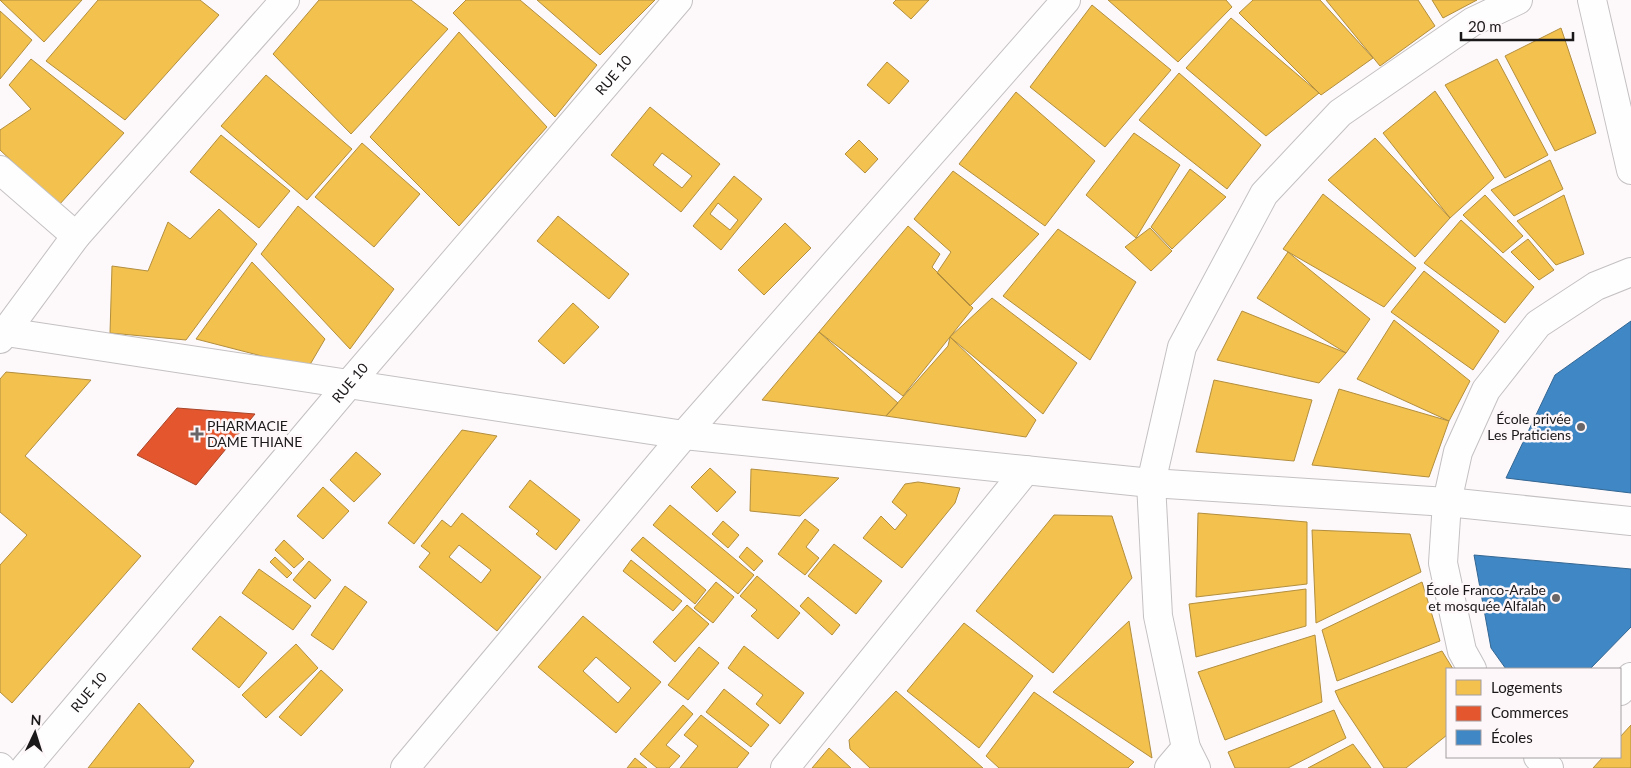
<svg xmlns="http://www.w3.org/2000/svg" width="1631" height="768" viewBox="0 0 1631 768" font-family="Lato,sans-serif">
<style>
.homes{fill:#f2c14e;stroke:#b28e3e;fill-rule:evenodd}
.shops{fill:#e4572e;stroke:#a84428}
.schools{fill:#3f88c5;stroke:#346692}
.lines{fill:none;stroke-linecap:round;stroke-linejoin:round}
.minor-casing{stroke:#c4c1c2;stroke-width:30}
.minor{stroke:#fffefe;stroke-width:28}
.poi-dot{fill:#6a6668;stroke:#fef7fa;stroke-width:2}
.labels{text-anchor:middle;stroke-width:5;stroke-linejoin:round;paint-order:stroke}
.street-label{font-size:14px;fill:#1b181a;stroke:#fef7fa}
.poi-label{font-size:14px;fill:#1b181a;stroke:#fef7fa;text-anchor:end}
</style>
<rect width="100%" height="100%" fill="#fdf8fa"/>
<path class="homes" d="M 0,0 L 82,0 L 44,42 Z
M 98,0 L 200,0 L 219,15 L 125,120 L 46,61 Z
M 319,0 L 411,0 L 448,29 L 351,134 L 273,54 Z
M 466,0 L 520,0 L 597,65 L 555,117 L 453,13 Z
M 537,0 L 655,0 L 600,55 Z
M 896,0 L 929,0 L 911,19 L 893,3 Z
M 1108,0 L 1226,0 L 1232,7 L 1178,62 Z
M 1253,0 L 1320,0 L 1373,58 L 1321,95 L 1239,13 Z
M 1326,0 L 1418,0 L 1435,26 L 1380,66 Z
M 1432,0 L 1477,0 L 1443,18 Z
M 1092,5 L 1171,70 L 1105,147 L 1030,87 Z
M 0,11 L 32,40 L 0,79 Z
M 1231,18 L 1319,93 L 1266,136 L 1186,68 Z
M 1561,28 L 1596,133 L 1555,151 L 1505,56 Z
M 459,32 L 547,127 L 459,226 L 370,137 Z
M 31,59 L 124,133 L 59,205 L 0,150 L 0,130 L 31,109 L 9,85 Z
M 1497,59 L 1548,155 L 1505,178 L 1445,85 Z
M 887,62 L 909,81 L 889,104 L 867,85 Z
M 1179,73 L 1261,145 L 1227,189 L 1139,120 Z
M 266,75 L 352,149 L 307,200 L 221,126 Z
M 1435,91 L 1494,178 L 1450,218 L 1383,133 Z
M 1016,92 L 1095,161 L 1045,226 L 959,164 Z
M 650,107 L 720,164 L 681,212 L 611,155 ZM 662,153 L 692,176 L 682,188 L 653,165 Z
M 1134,133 L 1180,165 L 1136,238 L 1086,195 Z
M 221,135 L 290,191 L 259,228 L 190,172 Z
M 1375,138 L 1450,218 L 1415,257 L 1328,180 Z
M 859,140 L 878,159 L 865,173 L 845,154 Z
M 362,143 L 420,194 L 374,247 L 315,197 Z
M 1550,160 L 1563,189 L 1514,216 L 1491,190 Z
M 1190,169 L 1226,197 L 1172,249 L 1151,227 Z
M 953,171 L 1039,234 L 970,306 L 937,273 L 951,252 L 914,219 Z
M 734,176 L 762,199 L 721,250 L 693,226 ZM 718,203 L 738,220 L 730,230 L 710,214 Z
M 1323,194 L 1416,268 L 1384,307 L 1283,249 Z
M 1485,195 L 1523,236 L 1503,253 L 1463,215 Z
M 1564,195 L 1584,254 L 1556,265 L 1517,221 Z
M 298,206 L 394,289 L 350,349 L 261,254 Z
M 219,209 L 257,244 L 186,340 L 110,333 L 112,266 L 148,271 L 168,222 L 190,239 Z
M 558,216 L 629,274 L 609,299 L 537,241 Z
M 1461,220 L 1534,287 L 1505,323 L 1424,263 Z
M 785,223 L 811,248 L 764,295 L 738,270 Z
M 908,226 L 940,254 L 932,267 L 973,308 L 903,396 L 819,332 Z
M 1150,228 L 1172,251 L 1151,271 L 1125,247 Z
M 1058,229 L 1136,282 L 1090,360 L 1003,296 Z
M 1528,239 L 1554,270 L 1539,280 L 1511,252 Z
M 1288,252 L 1370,319 L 1346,353 L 1257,298 Z
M 252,262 L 325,339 L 308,368 L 196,339 Z
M 1424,271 L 1499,331 L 1473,370 L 1391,312 Z
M 992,298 L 1077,363 L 1043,414 L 950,337 Z
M 573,303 L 599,327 L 564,364 L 538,341 Z
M 1242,311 L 1346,353 L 1319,383 L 1217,360 Z
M 1394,320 L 1470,381 L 1449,421 L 1357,379 Z
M 819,332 L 898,403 L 886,416 L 762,400 Z
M 950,337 L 1036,420 L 1026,437 L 886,416 L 948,346 Z
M 6,372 L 91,380 L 25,456 L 141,556 L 12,703 L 0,692 L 0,565 L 27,535 L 0,512 L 0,379 Z
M 1214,380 L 1312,400 L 1294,461 L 1196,452 Z
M 1339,389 L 1449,421 L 1429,477 L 1312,465 Z
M 462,430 L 497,436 L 414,544 L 388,523 Z
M 356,452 L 381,474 L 354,502 L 330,480 Z
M 710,468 L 736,492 L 717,512 L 691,487 Z
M 751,469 L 839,478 L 800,516 L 750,511 Z
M 530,480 L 580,520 L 556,550 L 536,534 L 539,531 L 509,507 Z
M 918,482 L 960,488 L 955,503 L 902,568 L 863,538 L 881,516 L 895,530 L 907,515 L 892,502 L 905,484 Z
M 323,487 L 349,511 L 323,539 L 297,516 Z
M 670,505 L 754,575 L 738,594 L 653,525 Z
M 462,513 L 541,577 L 497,631 L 419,567 L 430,553 L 421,546 L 442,520 L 451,527 ZM 459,545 L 491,570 L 481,583 L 449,557 Z
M 1198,513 L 1307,522 L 1307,584 L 1196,597 Z
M 1054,515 L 1112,516 L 1132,578 L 1053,673 L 976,611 Z
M 805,519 L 819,530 L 806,547 L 819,558 L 805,575 L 778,554 Z
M 723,521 L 739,535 L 728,548 L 712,534 Z
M 1312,530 L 1410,534 L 1421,572 L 1316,623 Z
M 643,537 L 706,590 L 695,604 L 631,550 Z
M 284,540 L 304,559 L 294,568 L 275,550 Z
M 834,544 L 882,581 L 856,614 L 808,576 Z
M 747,547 L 763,561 L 754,571 L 739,557 Z
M 275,557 L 292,573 L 287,578 L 270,562 Z
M 631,560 L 682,601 L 673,611 L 623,571 Z
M 309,561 L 331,580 L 315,599 L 293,580 Z
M 259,569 L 311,606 L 293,630 L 242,593 Z
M 757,576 L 800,613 L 778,639 L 751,616 L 757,610 L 740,596 Z
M 716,582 L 734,597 L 713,623 L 694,608 Z
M 1422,582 L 1440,641 L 1337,681 L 1322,630 Z
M 345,586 L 367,602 L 333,650 L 311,635 Z
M 1306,589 L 1306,626 L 1196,657 L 1189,604 Z
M 808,597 L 840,625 L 832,635 L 800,606 Z
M 687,605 L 709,624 L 675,662 L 653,642 Z
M 220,616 L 267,653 L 239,688 L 192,649 Z
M 583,616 L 661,682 L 616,733 L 538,667 ZM 596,657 L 631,688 L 618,703 L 583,671 Z
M 1129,621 L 1152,758 L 1053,692 Z
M 964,623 L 1033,676 L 979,748 L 907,691 Z
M 1315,635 L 1322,702 L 1225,740 L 1198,672 Z
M 296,644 L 318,668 L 266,718 L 242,695 Z
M 744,646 L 804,693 L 780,724 L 756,704 L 763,695 L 728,668 Z
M 699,647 L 719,663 L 688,700 L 668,685 Z
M 1442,651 L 1453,669 L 1447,669 L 1447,735 L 1406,768 L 1384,768 L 1340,702 L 1335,691 Z
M 321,670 L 343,690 L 301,736 L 279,717 Z
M 724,689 L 769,725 L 751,747 L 706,712 Z
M 896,691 L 983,768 L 870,768 L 850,749 L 849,740 Z
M 1034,692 L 1134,762 L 1128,768 L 999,768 L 986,756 Z
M 139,703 L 194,761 L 189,768 L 88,768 Z
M 683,705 L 693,714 L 666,745 L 680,756 L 669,768 L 657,768 L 640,754 Z
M 1334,710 L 1346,738 L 1288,768 L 1235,768 L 1228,752 Z
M 701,715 L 749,753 L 737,768 L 680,768 L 698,746 L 684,735 Z
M 1631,725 L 1631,768 L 1593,768 L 1603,757 L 1620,757 L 1620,737 Z
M 1353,744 L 1371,768 L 1308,768 Z
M 829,748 L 851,768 L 812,768 Z
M 635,758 L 647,768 L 627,768 Z"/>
<path class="shops" d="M 177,408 L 255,414 L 196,485 L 137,455 Z"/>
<path class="schools" d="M 1631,321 L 1631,493 L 1506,478 L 1555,375 Z
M 1474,555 L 1631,569 L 1631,627 L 1590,669 L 1506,669 L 1491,648 Z"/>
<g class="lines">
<g class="minor-casing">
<g id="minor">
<path d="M 1592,0 L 1631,170"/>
<path d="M 0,170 L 76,236"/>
<path d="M 6,332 L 684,435 L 1151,483 L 1447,502 L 1631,521"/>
<path d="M 0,339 L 76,236 L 285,0"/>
<path d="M 1472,669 L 1462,651 L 1443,563 L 1447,502 L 1458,452 L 1486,390 L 1538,324 L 1596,286 L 1631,272"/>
<path d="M 1620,691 L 1631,677"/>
<path d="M 1538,757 L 1549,768"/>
<path d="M 0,767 L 1,768"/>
<path id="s1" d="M 25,768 L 349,384 L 678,0"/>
<path d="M 405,768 L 684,435 L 1066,0"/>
<path d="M 785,768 L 1026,470"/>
<path d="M 1169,768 L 1186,748"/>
<path d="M 1196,768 L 1186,748 L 1158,616 L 1151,483 L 1182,347 L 1264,194 L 1340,113 L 1472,22 L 1518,0"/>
</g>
</g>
<use href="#minor" class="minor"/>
</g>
<g class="poi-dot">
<circle cx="1581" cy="427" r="5"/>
<path d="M194.5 426.5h5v5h5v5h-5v5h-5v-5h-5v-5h5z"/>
<circle cx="1556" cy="598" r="5"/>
</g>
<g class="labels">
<g class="street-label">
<text dy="5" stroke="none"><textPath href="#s1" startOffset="909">RUE 10</textPath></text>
<text dy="5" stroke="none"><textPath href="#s1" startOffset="504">RUE 10</textPath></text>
<text dy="5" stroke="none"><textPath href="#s1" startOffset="99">RUE 10</textPath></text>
</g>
<g class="poi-label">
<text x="1571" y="424">École privée<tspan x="1571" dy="16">Les Praticiens</tspan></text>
<text x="207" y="431" text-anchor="start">PHARMACIE<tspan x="207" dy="16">DAME THIANE</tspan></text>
<text x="1546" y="595">École Franco-Arabe<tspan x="1546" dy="16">et mosquée Alfalah</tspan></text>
</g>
</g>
<rect x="1446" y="668" width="175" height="90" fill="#fef7fa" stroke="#a39ea0"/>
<rect x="1456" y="680" width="25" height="15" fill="#f2c14e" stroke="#a39ea0"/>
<text x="1491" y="693" font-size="15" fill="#1b181a">Logements</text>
<rect x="1456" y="706" width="25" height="15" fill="#e4572e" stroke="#a39ea0"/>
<text x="1491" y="718" font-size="15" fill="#1b181a">Commerces</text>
<rect x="1456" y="730" width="25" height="15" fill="#3f88c5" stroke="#a39ea0"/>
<text x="1491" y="743" font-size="15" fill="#1b181a">Écoles</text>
<g transform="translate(35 733) rotate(4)" stroke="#fef7fa" stroke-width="4" paint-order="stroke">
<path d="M0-4L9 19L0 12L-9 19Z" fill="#1b181a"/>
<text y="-8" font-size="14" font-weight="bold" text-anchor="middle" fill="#1b181a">N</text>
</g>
<path d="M1461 32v8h112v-8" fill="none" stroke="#1b181a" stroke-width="2.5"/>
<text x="1468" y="32" font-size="15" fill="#1b181a" stroke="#fef7fa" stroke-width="4" paint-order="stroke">20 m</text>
</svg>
